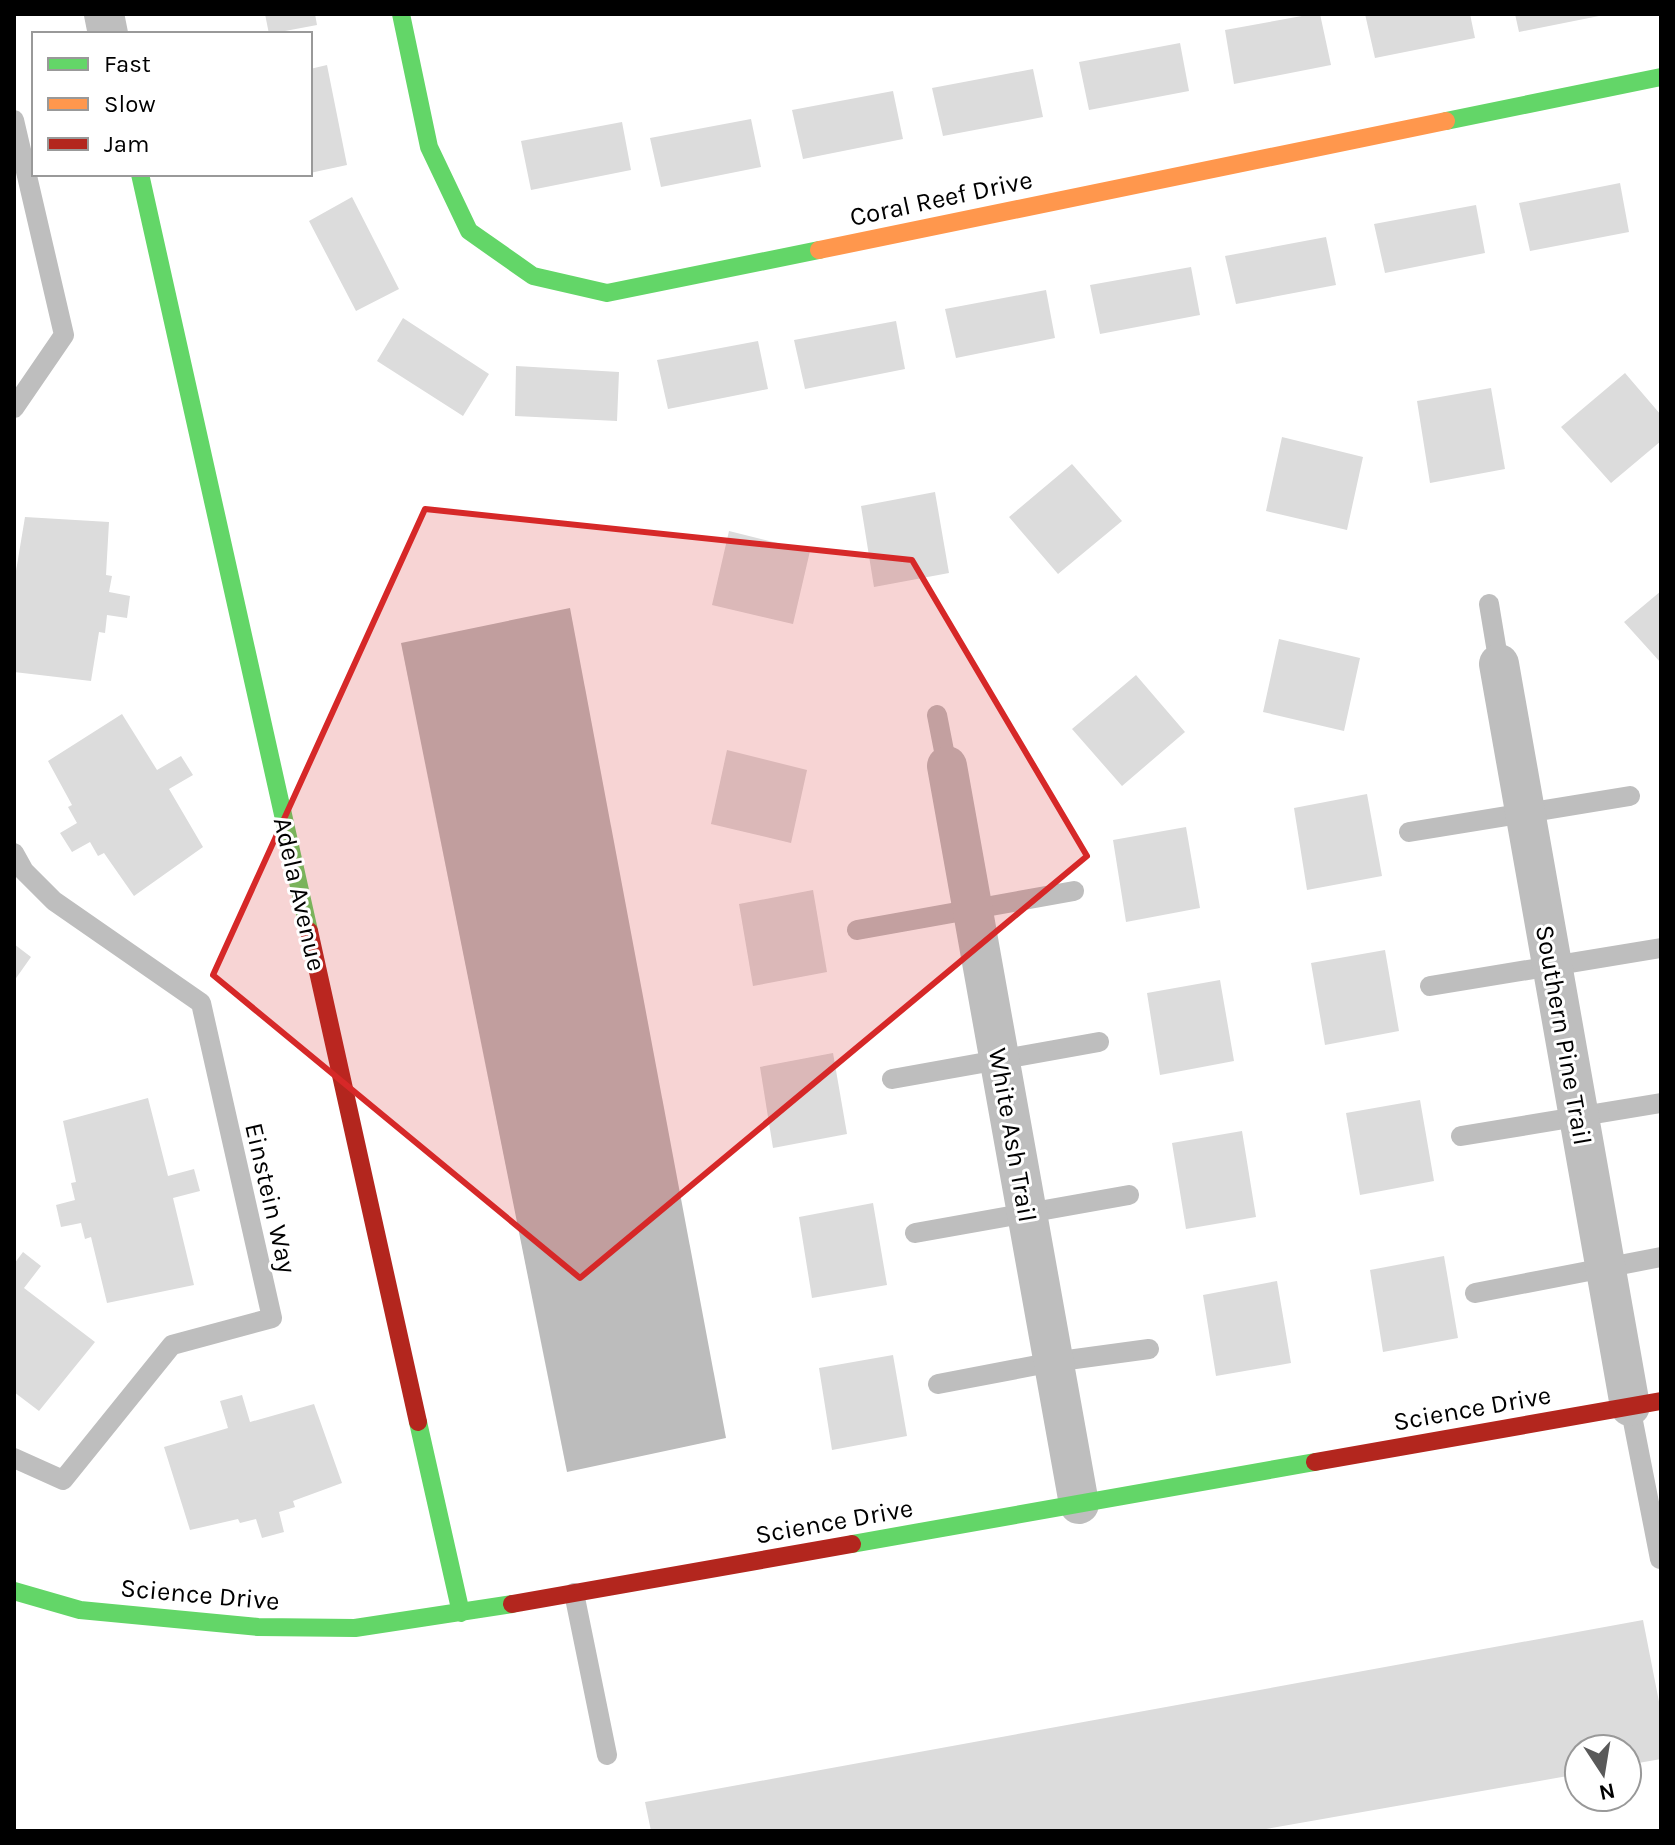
<svg xmlns="http://www.w3.org/2000/svg" width="1675" height="1845" viewBox="0 0 1675 1845" font-family="Karla,sans-serif">
<style>
.water{fill:#bcbcbc}
.building{fill:#dcdcdc}
.lines{fill:none;stroke-linecap:round;stroke-linejoin:round}
.lane{stroke:#bebebe;stroke-width:20}
.street{stroke:#bebebe;stroke-width:40}
.fast{stroke:#63d668;stroke-width:18}
.slow{stroke:#ff974d;stroke-width:18}
.jam{stroke:#b3261e;stroke-width:18}
.marked{fill:#d62828;fill-opacity:0.2;stroke:#d62828;stroke-width:6;stroke-linejoin:round}
.labels{text-anchor:middle;stroke-width:6;stroke-linejoin:round;paint-order:stroke}
.street-label{font-size:26px;fill:#000;stroke:#fff}
</style>
<rect width="100%" height="100%" fill="#fff"/>
<path class="water" d="M 570,608 L 726,1438 L 567,1472 L 401,643 Z"/>
<path class="building" d="M 265,14 L 315,14 L 317,25 L 269,34 Z
M 1313,14 L 1320,14 L 1331,65 L 1234,84 L 1225,30 Z
M 1365,14 L 1470,14 L 1475,38 L 1375,58 Z
M 1515,14 L 1604,14 L 1604,15 L 1519,32 Z
M 1180,43 L 1189,91 L 1089,110 L 1079,62 Z
M 327,65 L 347,165 L 310,173 L 310,69 Z
M 1033,69 L 1043,117 L 943,136 L 932,88 Z
M 893,91 L 903,139 L 803,159 L 792,110 Z
M 751,119 L 761,167 L 661,187 L 650,138 Z
M 622,122 L 631,170 L 531,190 L 521,141 Z
M 1620,183 L 1629,232 L 1530,251 L 1519,203 Z
M 352,197 L 399,289 L 356,311 L 309,221 Z
M 1476,205 L 1485,253 L 1385,273 L 1374,224 Z
M 1326,237 L 1336,285 L 1236,304 L 1225,256 Z
M 1191,267 L 1200,315 L 1100,334 L 1090,285 Z
M 1046,290 L 1055,338 L 956,358 L 945,309 Z
M 403,318 L 489,374 L 463,416 L 377,361 Z
M 896,321 L 905,369 L 805,389 L 794,340 Z
M 758,341 L 768,389 L 668,409 L 657,360 Z
M 516,366 L 619,372 L 617,421 L 515,416 Z
M 1625,373 L 1661,415 L 1661,441 L 1611,483 L 1561,427 Z
M 1491,388 L 1505,469 L 1430,483 L 1417,401 Z
M 1282,437 L 1363,457 L 1347,530 L 1266,511 Z
M 1072,464 L 1122,521 L 1058,574 L 1009,517 Z
M 935,492 L 949,573 L 874,587 L 861,506 Z
M 25,517 L 109,522 L 106,575 L 112,576 L 109,592 L 130,596 L 127,618 L 107,615 L 105,633 L 99,632 L 91,681 L 14,672 L 14,583 Z
M 729,531 L 810,551 L 793,624 L 712,605 Z
M 1661,591 L 1661,663 L 1624,622 Z
M 1279,639 L 1360,658 L 1344,731 L 1263,712 Z
M 1136,675 L 1185,732 L 1122,786 L 1072,729 Z
M 122,714 L 157,770 L 181,756 L 193,775 L 169,789 L 203,847 L 134,896 L 104,853 L 98,856 L 90,842 L 72,852 L 60,833 L 77,823 L 68,807 L 72,805 L 48,761 Z
M 727,750 L 807,770 L 791,843 L 711,824 Z
M 1367,794 L 1382,876 L 1307,890 L 1294,808 Z
M 1186,827 L 1200,908 L 1126,922 L 1113,840 Z
M 813,890 L 827,972 L 753,986 L 739,904 Z
M 14,944 L 31,957 L 14,981 Z
M 1385,950 L 1399,1031 L 1325,1045 L 1311,963 Z
M 1220,980 L 1234,1061 L 1160,1075 L 1147,993 Z
M 833,1053 L 847,1134 L 773,1148 L 760,1067 Z
M 148,1098 L 168,1176 L 194,1169 L 200,1191 L 173,1198 L 194,1285 L 107,1303 L 91,1237 L 85,1239 L 81,1223 L 61,1227 L 56,1205 L 75,1200 L 71,1183 L 76,1182 L 63,1121 Z
M 1420,1100 L 1434,1181 L 1360,1195 L 1346,1113 Z
M 1242,1131 L 1256,1217 L 1186,1229 L 1172,1143 Z
M 873,1203 L 887,1285 L 812,1298 L 799,1217 Z
M 23,1252 L 41,1266 L 24,1288 L 95,1342 L 39,1411 L 14,1392 L 14,1264 Z
M 1444,1256 L 1458,1338 L 1383,1352 L 1370,1270 Z
M 1277,1281 L 1291,1363 L 1216,1376 L 1203,1295 Z
M 893,1355 L 907,1436 L 832,1450 L 819,1368 Z
M 242,1395 L 250,1422 L 314,1404 L 342,1483 L 293,1501 L 295,1507 L 279,1512 L 284,1532 L 262,1538 L 256,1519 L 240,1523 L 238,1519 L 190,1530 L 164,1447 L 228,1428 L 220,1401 Z
M 1643,1620 L 1661,1712 L 1661,1759 L 1627,1765 L 1627,1749 L 1579,1749 L 1579,1774 L 1255,1831 L 651,1831 L 645,1802 Z"/>
<g class="lines">
<path class="lane" d="M 14,120 L 64,335 L 14,408
M 1489,604 L 1499,664
M 937,715 L 947,766
M 1409,832 L 1630,796
M 14,853 L 24,871 L 54,901 L 201,1003 L 272,1318 L 172,1345 L 63,1480 L 14,1458
M 857,930 L 1074,891
M 1430,986 L 1661,948
M 892,1079 L 1099,1042
M 1461,1136 L 1661,1103
M 915,1233 L 1129,1195
M 1475,1293 L 1661,1257
M 938,1384 L 1053,1362 L 1149,1349
M 1630,1406 L 1660,1559
M 574,1593 L 607,1755"/>
<path class="street" d="M 104,14 L 108,34
M 1499,664 L 1630,1406
M 947,766 L 1079,1504"/>
<path class="fast" d="M 401,14 L 429,147 L 469,231 L 533,276 L 607,293 L 819,250
M 1446,121 L 1661,77
M 140,174 L 309,931
M 418,1422 L 461,1613
M 852,1544 L 1315,1462
M 14,1591 L 80,1610 L 258,1627 L 355,1628 L 512,1604"/>
<path class="slow" d="M 819,250 L 1446,121"/>
<path class="jam" d="M 309,931 L 418,1422
M 1315,1462 L 1661,1401
M 512,1604 L 852,1544"/>
</g>
<path class="marked" d="M 425,509 L 912,560 L 1087,856 L 580,1278 L 213,975 Z"/>
<g class="labels">
<g class="street-label">
<text transform="translate(941 198) rotate(-12)" y="9">Coral Reef Drive</text>
<text transform="translate(300 894) rotate(77)" y="9">Adela Avenue</text>
<text transform="translate(1564 1035) rotate(80)" y="9">Southern Pine Trail</text>
<text transform="translate(1013 1135) rotate(80)" y="9">White Ash Trail</text>
<text transform="translate(271 1198) rotate(77)" y="9">Einstein Way</text>
<text transform="translate(1472 1408) rotate(-10)" y="9">Science Drive</text>
<text transform="translate(834 1521) rotate(-10)" y="9">Science Drive</text>
<text transform="translate(200 1594) rotate(5)" y="9">Science Drive</text>
</g>
</g>
<rect width="1675" height="1845" fill="none" stroke="#000000" stroke-width="32"/>
<rect x="32" y="32" width="280" height="144" fill="#ffffff" stroke="#999999" stroke-width="2"/>
<rect x="48" y="58" width="40" height="12" fill="#63d668" stroke="#999999" stroke-width="2"/>
<text x="104" y="72" font-size="24" fill="#000000">Fast</text>
<rect x="48" y="98" width="40" height="12" fill="#ff974d" stroke="#999999" stroke-width="2"/>
<text x="104" y="112" font-size="24" fill="#000000">Slow</text>
<rect x="48" y="138" width="40" height="12" fill="#b3261e" stroke="#999999" stroke-width="2"/>
<text x="104" y="152" font-size="24" fill="#000000">Jam</text>
<g transform="translate(1603 1773) rotate(168)"><circle r="38" fill="#ffffff" stroke="#999999" stroke-width="2"/>
<path d="M0-6L14 30L0 20L-14 30Z" fill="#595959"/>
<text y="-12" font-size="22" font-weight="bold" text-anchor="middle" fill="#000000">N</text>
</g>
</svg>
